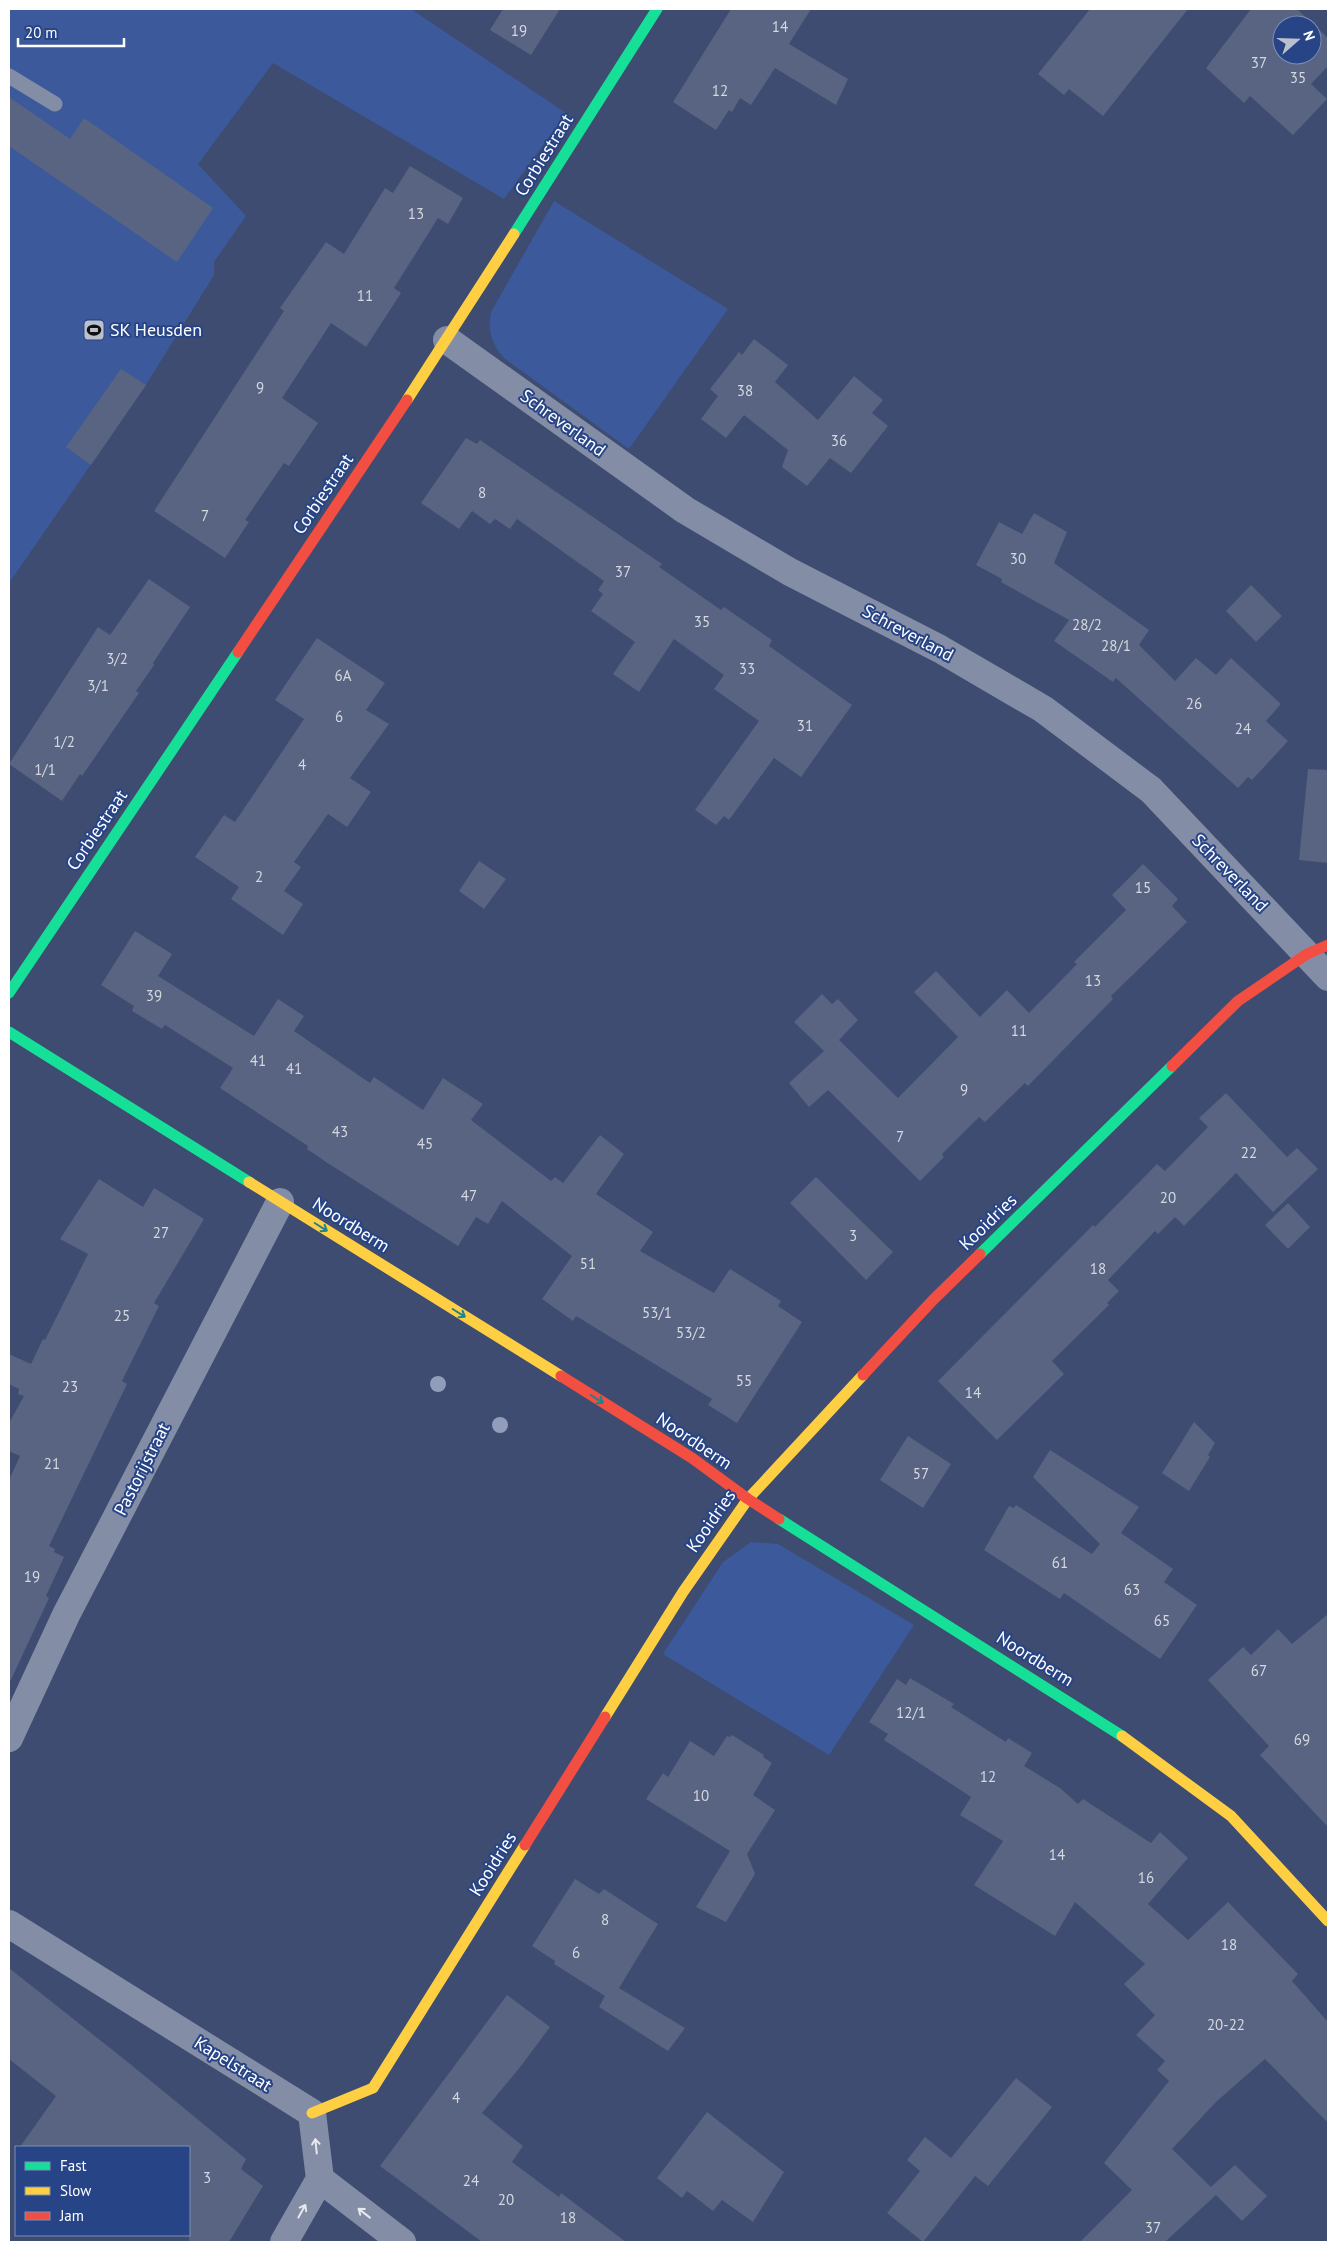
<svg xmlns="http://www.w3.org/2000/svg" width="1337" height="2251" viewBox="0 0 1337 2251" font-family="'PT Sans',sans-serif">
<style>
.green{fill:#3c5a9b}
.building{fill:#586481;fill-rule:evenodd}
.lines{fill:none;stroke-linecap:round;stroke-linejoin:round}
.lane{stroke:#848da6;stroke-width:15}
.street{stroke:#848da6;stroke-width:28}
.fast{stroke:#16e098;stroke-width:11}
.slow{stroke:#ffcf43;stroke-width:11}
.jam{stroke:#f24e42;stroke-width:11}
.tree{fill:#919dba}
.oneway{stroke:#20828d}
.oneway2{stroke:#e6e8ed}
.labels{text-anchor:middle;stroke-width:4;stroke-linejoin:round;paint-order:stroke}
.number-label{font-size:15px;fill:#d5d8e0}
.street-label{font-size:18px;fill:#fff;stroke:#274486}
.poi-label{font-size:18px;fill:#fff;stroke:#274486;text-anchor:start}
</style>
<rect width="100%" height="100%" fill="#3d4c70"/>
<path class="green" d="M 9,9 L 411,9 L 566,113 L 504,199 L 273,63 L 198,164 L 246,216 L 214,262 L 214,275 L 146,385 L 9,583 Z
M 554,201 L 728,309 L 629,449 L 504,358 C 491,343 488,331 491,312 Z
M 751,1542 L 778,1544 L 914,1625 L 829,1755 L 663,1654 L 723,1562 Z"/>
<path class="building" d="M 503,9 L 560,9 L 531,55 L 490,30 Z
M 731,9 L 811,9 L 789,44 L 848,79 L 836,105 L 775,68 L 751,105 L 740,98 L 732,112 L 729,110 L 716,130 L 673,102 Z
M 1090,9 L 1188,9 L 1103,116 L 1069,89 L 1064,95 L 1038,74 Z
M 1251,9 L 1297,9 L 1328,38 L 1328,66 L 1311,84 L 1327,99 L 1293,135 L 1250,96 L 1244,103 L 1206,68 ZM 1282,25 L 1312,25 L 1312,55 L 1282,55 Z
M 9,97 L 70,139 L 84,118 L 213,208 L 177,262 L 9,146 Z
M 410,166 L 463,198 L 448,224 L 438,218 L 394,288 L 401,293 L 366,347 L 331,323 L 282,398 L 318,423 L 289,466 L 284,463 L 245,520 L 249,522 L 225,558 L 154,511 L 284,311 L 280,308 L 326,242 L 344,254 L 385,188 L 393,193 Z
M 754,339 L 788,365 L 775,382 L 818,420 L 854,376 L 883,400 L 872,413 L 888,426 L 851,473 L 830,458 L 807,486 L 782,467 L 788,450 L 744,415 L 726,438 L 701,419 L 718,396 L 710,389 L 739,352 L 742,355 Z
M 121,369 L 146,385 L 91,465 L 66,447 Z
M 466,438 L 477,444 L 480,440 L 662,564 L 659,567 L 721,610 L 724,607 L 772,640 L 769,646 L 852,705 L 801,777 L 774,758 L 729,820 L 724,816 L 716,825 L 695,810 L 759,721 L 714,689 L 724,675 L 674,639 L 639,692 L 613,674 L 635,642 L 591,611 L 603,594 L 598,590 L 604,581 L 517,519 L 510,529 L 495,519 L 490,524 L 472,511 L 459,529 L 421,503 Z
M 1034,513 L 1067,532 L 1054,563 L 1149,630 L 1139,645 L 1175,681 L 1196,658 L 1216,675 L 1231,658 L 1281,704 L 1266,721 L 1288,741 L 1252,780 L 1248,777 L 1238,788 L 1116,678 L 1113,682 L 1054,641 L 1069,620 L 1001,582 L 1002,579 L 976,565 L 999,522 L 1022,534 Z
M 149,579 L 190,607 L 153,663 L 154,665 L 136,691 L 139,693 L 82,776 L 80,774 L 62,801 L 9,764 L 98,627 L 110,635 Z
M 1251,585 L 1282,616 L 1256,642 L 1226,611 Z
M 317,638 L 385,683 L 366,710 L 389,724 L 350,778 L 371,792 L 347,827 L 328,814 L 294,862 L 301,867 L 284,891 L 303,904 L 283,935 L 231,899 L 239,887 L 195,857 L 224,815 L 235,822 L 304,719 L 275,700 Z
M 1308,769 L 1328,770 L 1328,863 L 1299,860 Z
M 479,861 L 506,879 L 484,909 L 459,891 Z
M 1143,864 L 1178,899 L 1172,906 L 1187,922 L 1111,996 L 1113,999 L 1028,1086 L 1025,1083 L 985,1122 L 979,1117 L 942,1154 L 944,1157 L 920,1181 L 828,1090 L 809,1107 L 789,1083 L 824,1051 L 794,1022 L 822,994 L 832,1004 L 838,999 L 858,1020 L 839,1040 L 898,1098 L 958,1037 L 914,992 L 936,971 L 980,1017 L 1007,990 L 1029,1013 L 1077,964 L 1074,962 L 1126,910 L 1112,895 Z
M 135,931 L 172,954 L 158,976 L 254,1036 L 278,999 L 304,1016 L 294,1031 L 370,1083 L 374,1077 L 423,1110 L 443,1078 L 483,1104 L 471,1120 L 551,1181 L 555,1177 L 563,1183 L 600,1135 L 624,1154 L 596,1194 L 653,1232 L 640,1251 L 714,1293 L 730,1269 L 781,1301 L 778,1306 L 802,1322 L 737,1423 L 708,1405 L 712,1399 L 576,1316 L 573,1321 L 542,1299 L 572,1256 L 502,1201 L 488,1224 L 476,1217 L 458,1246 L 326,1162 L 307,1149 L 308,1146 L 220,1088 L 233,1068 L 165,1025 L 162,1029 L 132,1011 L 134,1006 L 101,985 Z
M 1226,1093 L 1287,1157 L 1297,1148 L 1318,1169 L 1273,1212 L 1236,1173 L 1184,1226 L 1175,1217 L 1158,1234 L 1155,1231 L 1108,1280 L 1119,1291 L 1107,1303 L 1109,1305 L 1052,1361 L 1064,1374 L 997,1440 L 938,1381 L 1093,1225 L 1095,1227 L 1157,1164 L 1165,1171 L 1208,1127 L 1199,1118 Z
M 816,1177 L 893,1252 L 866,1280 L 790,1203 Z
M 99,1179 L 143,1207 L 154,1188 L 204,1219 L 154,1303 L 159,1306 L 122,1381 L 127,1384 L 49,1546 L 55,1549 L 54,1552 L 64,1557 L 46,1596 L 49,1598 L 9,1684 L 9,1480 L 20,1456 L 9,1451 L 9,1423 L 24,1396 L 18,1394 L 19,1389 L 9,1384 L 9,1354 L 31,1364 L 43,1339 L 45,1340 L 88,1254 L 60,1239 Z
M 1288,1203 L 1310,1227 L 1288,1249 L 1265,1225 Z
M 1194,1422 L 1215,1443 L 1208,1455 L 1210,1457 L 1189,1491 L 1162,1473 Z
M 908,1436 L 951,1464 L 923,1508 L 880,1480 Z
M 1050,1450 L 1139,1507 L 1121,1533 L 1173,1569 L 1164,1582 L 1197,1605 L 1160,1659 L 1064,1593 L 1060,1599 L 984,1550 L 1009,1506 L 1014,1508 L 1016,1505 L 1092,1554 L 1100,1544 L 1033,1477 Z
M 1328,1614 L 1328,1827 L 1260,1755 L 1269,1746 L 1208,1680 L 1243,1647 L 1251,1655 L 1278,1629 L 1292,1644 Z
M 910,1678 L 954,1704 L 951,1707 L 1006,1742 L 1008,1738 L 1032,1753 L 1024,1766 L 1060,1788 L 1078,1804 L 1083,1799 L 1151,1843 L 1160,1832 L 1188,1858 L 1148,1904 L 1188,1940 L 1228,1902 L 1298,1974 L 1292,1981 L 1328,2022 L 1328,2123 L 1265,2059 L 1216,2102 L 1172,2149 L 1211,2187 L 1235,2165 L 1267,2196 L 1242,2221 L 1216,2195 L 1165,2242 L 1080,2242 L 1132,2190 L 1104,2163 L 1169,2081 L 1157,2070 L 1165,2061 L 1136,2035 L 1155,2015 L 1124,1984 L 1145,1964 L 1075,1902 L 1055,1936 L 974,1885 L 1003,1841 L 960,1815 L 971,1797 L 884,1740 L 888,1734 L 869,1722 L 897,1679 L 906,1685 Z
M 732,1735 L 764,1755 L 763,1757 L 772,1763 L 753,1795 L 775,1810 L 747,1854 L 755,1874 L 726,1922 L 696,1907 L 730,1851 L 646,1799 L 663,1773 L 668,1777 L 690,1741 L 714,1756 L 727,1736 L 730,1737 Z
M 575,1879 L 599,1894 L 604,1889 L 658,1924 L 619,1988 L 685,2028 L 668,2051 L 599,2007 L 605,1996 L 554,1964 L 555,1961 L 532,1946 Z
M 9,1968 L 129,2063 L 246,2159 L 241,2169 L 263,2186 L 229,2242 L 189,2242 L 189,2147 L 20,2147 L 56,2096 L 9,2059 Z
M 507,1995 L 550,2027 L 521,2066 L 482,2113 L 523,2146 L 512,2162 L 559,2197 L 561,2193 L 626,2242 L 482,2242 L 380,2166 Z
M 1016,2078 L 1052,2107 L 988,2186 L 975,2176 L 923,2242 L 887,2213 L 920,2171 L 907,2160 L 925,2137 L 951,2158 Z
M 707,2112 L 784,2172 L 753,2222 L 722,2200 L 713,2211 L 687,2191 L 682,2198 L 657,2178 Z"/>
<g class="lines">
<path class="lane" d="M 9,76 L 55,104"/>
<path class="street" d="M 447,340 L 685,510 L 790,572 L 940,649 L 1043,709 L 1151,790 L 1328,977
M 9,1738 L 66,1615 L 280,1202
M 9,1924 L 312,2113 L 320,2179 L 402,2242
M 284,2242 L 320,2179"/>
<path class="fast" d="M 514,234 L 657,9
M 9,993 L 238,652
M 9,1032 L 249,1182
M 980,1254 L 1172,1066
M 779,1519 L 1122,1736"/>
<path class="slow" d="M 407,400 L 514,234
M 249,1182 L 561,1376
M 605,1717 L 683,1592 L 748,1499 L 863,1375
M 1122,1736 L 1231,1816 L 1328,1921
M 312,2113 L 373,2088 L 525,1845"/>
<path class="jam" d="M 238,652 L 407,400
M 1172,1066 L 1238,1001 L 1307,954 L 1328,945
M 863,1375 L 933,1300 L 980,1254
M 561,1376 L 692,1458 L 748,1499 L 779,1519
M 525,1845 L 605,1717"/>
</g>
<g class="tree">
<circle cx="438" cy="1384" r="8"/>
<circle cx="500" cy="1425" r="8"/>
</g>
<defs><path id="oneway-shaft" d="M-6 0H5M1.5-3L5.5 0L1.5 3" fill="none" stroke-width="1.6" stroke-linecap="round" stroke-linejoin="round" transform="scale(1.25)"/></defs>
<g class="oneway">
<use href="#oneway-shaft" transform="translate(321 1227) rotate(32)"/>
<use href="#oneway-shaft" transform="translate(459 1313) rotate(32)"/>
<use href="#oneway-shaft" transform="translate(597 1399) rotate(32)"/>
</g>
<g class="oneway2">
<use href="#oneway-shaft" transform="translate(316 2146) rotate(-96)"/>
<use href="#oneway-shaft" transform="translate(302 2211) rotate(-61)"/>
<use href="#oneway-shaft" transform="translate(364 2213) rotate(-142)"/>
</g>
<defs>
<g id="stadium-square" transform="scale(1.125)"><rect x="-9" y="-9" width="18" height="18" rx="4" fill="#bbc0cd" stroke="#274486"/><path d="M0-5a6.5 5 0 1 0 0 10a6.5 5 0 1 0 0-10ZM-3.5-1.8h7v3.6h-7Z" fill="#111"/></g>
</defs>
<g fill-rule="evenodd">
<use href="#stadium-square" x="94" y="330"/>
</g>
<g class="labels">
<g class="number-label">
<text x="780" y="32">14</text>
<text x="519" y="36">19</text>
<text x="1259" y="68">37</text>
<text x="1298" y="83">35</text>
<text x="720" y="96">12</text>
<text x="416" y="219">13</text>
<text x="365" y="301">11</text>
<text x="260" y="393">9</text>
<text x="745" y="396">38</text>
<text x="839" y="446">36</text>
<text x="482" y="498">8</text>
<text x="205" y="521">7</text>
<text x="1018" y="564">30</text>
<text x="623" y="577">37</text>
<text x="702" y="627">35</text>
<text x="1087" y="630">28/2</text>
<text x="1116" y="651">28/1</text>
<text x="117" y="664">3/2</text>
<text x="747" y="674">33</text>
<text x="343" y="681">6A</text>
<text x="98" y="691">3/1</text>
<text x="1194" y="709">26</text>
<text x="339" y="722">6</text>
<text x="805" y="731">31</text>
<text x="1243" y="734">24</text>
<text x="64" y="747">1/2</text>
<text x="302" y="770">4</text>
<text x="45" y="775">1/1</text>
<text x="259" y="882">2</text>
<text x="1143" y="893">15</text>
<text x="1093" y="986">13</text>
<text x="154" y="1001">39</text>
<text x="1019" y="1036">11</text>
<text x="258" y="1066">41</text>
<text x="294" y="1074">41</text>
<text x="964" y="1095">9</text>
<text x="340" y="1137">43</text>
<text x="900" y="1142">7</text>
<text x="425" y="1149">45</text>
<text x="1249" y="1158">22</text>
<text x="469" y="1201">47</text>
<text x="1168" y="1203">20</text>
<text x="161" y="1238">27</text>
<text x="853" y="1241">3</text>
<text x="588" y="1269">51</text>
<text x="1098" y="1274">18</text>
<text x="657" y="1318">53/1</text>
<text x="122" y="1321">25</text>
<text x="691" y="1338">53/2</text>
<text x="744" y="1386">55</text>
<text x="70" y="1392">23</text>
<text x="973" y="1398">14</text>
<text x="52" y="1469">21</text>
<text x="921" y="1479">57</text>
<text x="1060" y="1568">61</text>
<text x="32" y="1582">19</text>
<text x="1132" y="1595">63</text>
<text x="1162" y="1626">65</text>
<text x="1259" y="1676">67</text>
<text x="911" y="1718">12/1</text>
<text x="1302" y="1745">69</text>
<text x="988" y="1782">12</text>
<text x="701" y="1801">10</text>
<text x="1057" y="1860">14</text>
<text x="1146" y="1883">16</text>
<text x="605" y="1925">8</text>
<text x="1229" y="1950">18</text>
<text x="576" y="1958">6</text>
<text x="1226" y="2030">20-22</text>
<text x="456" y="2103">4</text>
<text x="207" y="2183">3</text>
<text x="471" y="2186">24</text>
<text x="506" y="2205">20</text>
<text x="568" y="2223">18</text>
<text x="1153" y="2233">37</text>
</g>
<g class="street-label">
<text transform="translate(544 155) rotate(-58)" y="6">Corbiestraat</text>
<text transform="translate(563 423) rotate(36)" y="6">Schreverland</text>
<text transform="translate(323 494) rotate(-56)" y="6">Corbiestraat</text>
<text transform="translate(908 633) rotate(28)" y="6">Schreverland</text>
<text transform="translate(97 830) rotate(-56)" y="6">Corbiestraat</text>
<text transform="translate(1230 873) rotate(46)" y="6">Schreverland</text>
<text transform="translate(988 1222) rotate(-44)" y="6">Kooidries</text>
<text transform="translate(351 1225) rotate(32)" y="6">Noordberm</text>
<text transform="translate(694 1441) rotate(34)" y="6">Noordberm</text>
<text transform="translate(142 1469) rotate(-63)" y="6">Pastorijstraat</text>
<text transform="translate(711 1521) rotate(-55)" y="6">Kooidries</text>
<text transform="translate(1035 1659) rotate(32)" y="6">Noordberm</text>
<text transform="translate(493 1864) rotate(-58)" y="6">Kooidries</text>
<text transform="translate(233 2064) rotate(32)" y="6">Kapelstraat</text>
</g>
<g class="poi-label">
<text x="110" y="336">SK Heusden</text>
</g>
</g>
<rect width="1337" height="2251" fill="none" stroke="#ffffff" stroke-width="20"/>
<rect x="15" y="2146" width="175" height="90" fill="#274486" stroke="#7d8fb6"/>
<rect x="25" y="2162" width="25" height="8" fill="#16e098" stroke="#7d8fb6"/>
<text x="60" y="2171" font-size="15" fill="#ffffff">Fast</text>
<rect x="25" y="2187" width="25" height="8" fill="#ffcf43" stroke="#7d8fb6"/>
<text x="60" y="2196" font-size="15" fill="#ffffff">Slow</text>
<rect x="25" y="2212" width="25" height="8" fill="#f24e42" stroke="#7d8fb6"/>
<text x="60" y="2221" font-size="15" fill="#ffffff">Jam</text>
<g transform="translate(1297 40) rotate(70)"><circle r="24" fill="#274486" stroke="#7d8fb6"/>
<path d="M0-4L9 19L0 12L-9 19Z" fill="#bbc0cd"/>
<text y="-8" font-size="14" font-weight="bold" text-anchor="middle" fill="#ffffff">N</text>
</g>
<path d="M18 38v8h106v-8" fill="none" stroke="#ffffff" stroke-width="2.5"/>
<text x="25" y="38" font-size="15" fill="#ffffff" stroke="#274486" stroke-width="4" paint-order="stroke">20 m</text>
</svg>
